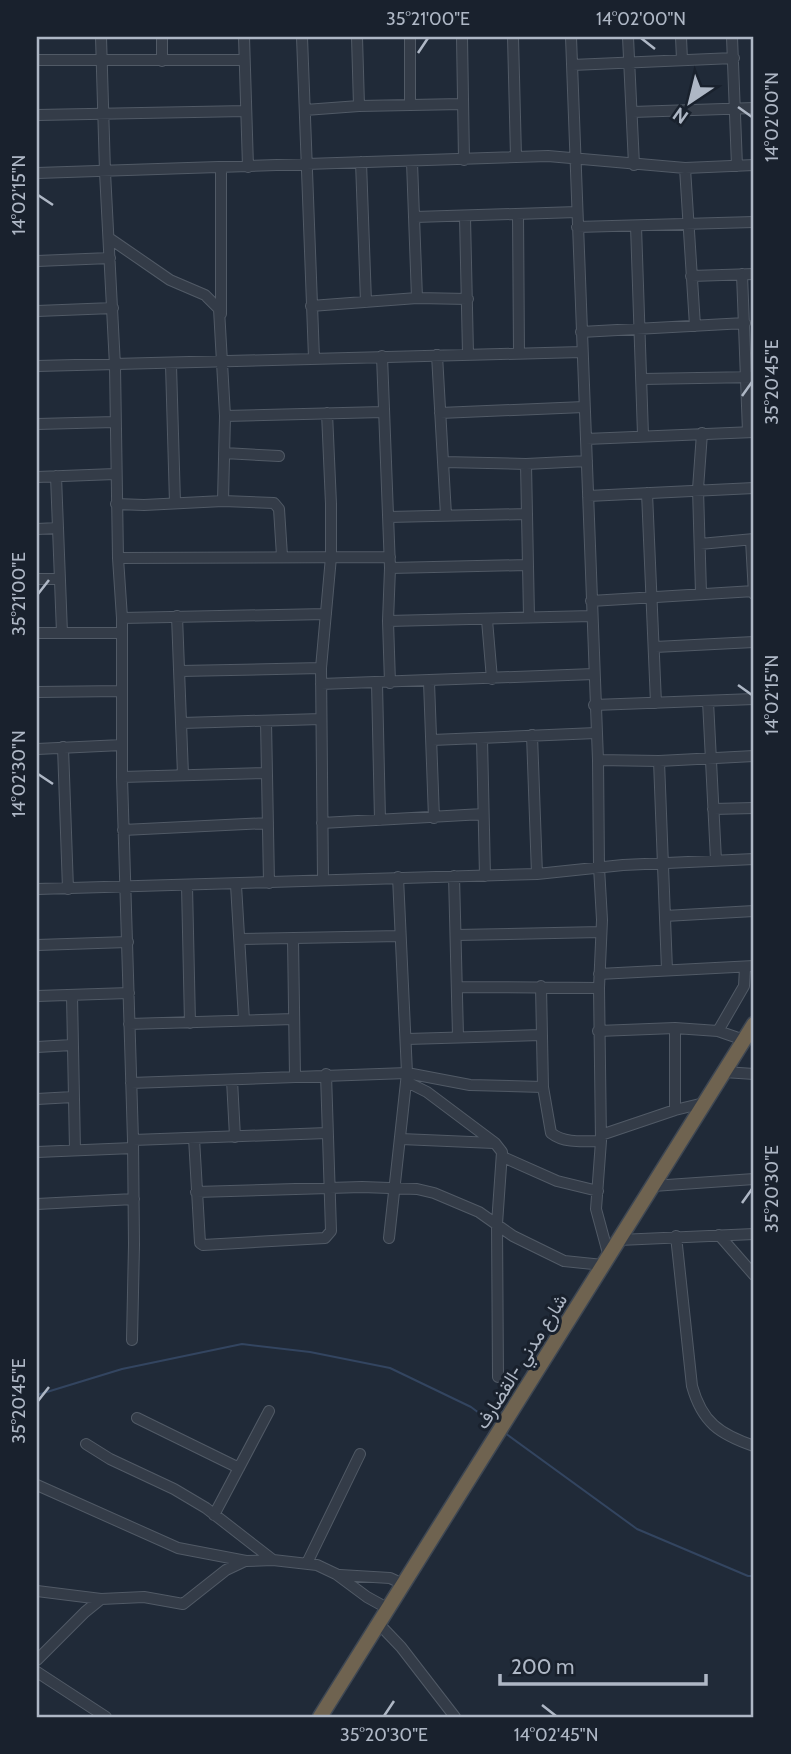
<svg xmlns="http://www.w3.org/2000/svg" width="791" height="1754" viewBox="0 0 791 1754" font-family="Cabin,Vazirmatn,sans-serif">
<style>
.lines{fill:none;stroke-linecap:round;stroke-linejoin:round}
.stream{stroke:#334560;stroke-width:2}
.minor-casing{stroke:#515a66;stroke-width:12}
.highway-casing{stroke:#3e4753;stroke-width:17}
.minor{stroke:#343c48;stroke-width:10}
.highway{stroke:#6f6350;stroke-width:14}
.ticks{fill:none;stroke:#aeb7c5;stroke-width:2.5}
.labels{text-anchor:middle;stroke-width:6;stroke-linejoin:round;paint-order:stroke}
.street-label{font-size:19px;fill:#aeb7c5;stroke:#19212d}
.neatline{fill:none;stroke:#aeb7c5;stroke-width:2.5}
.ticks-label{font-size:18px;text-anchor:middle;fill:#aeb7c5}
</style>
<rect width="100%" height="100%" fill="#202a38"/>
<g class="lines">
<path class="stream" d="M 37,1395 L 122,1369 L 242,1344 L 310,1352 L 390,1368 L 471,1407 L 495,1425
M 505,1433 L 637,1529 L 748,1576 L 754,1576"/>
<g class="minor-casing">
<path id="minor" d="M 101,37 L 105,172 L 115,366 L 118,558 L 122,618 L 122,777 L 133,1140 L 134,1245 L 132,1340
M 162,37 L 162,61
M 244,37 L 248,167
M 302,37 L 314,358
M 357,37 L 359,106
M 410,37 L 410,105
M 462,37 L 464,160
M 513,37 L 516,157
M 628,37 L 634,165
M 681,37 L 682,60
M 732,37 L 737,166
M 37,60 L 244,60
M 572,65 L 734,58
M 305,110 L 359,106 L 462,104
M 632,112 L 754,108
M 37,115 L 246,111
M 361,162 L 366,302
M 412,162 L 417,298
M 221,168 L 221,314
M 685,168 L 695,326
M 37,173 L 548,156 L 685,168 L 754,165
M 518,215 L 519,353
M 415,217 L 577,212
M 465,217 L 468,354
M 636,226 L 643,435
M 577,227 L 754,222
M 109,238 L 170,280 L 205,295 L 219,309 L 225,416 L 223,501
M 37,261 L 110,258
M 742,274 L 748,432
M 691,276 L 754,274
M 311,306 L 417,298 L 468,299
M 37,311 L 113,308
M 581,332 L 745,323
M 437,355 L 446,515
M 382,356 L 390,568 L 388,621 L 390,683
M 171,365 L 175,503
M 37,366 L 582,352
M 643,379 L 754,377
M 440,413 L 584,407
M 225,416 L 383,412
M 37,424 L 115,422
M 586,439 L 754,432
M 224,453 L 279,456
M 444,462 L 526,464 L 587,461
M 526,464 L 529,617
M 56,476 L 62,633
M 37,477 L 115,474
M 647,493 L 656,703
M 588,496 L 754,488
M 116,504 L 144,505 L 223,501 L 274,503 L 279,509 L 282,556
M 388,517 L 527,514
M 37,529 L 58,528
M 751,540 L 754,594
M 700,544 L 754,539
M 118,558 L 390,557
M 390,568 L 527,565
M 37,579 L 60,579
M 701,593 L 698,489 L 702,433
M 591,601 L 754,591
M 177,616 L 183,775
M 122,618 L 326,614
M 487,620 L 492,679
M 388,621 L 592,616
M 37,633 L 122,633
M 655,647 L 754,642
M 180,671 L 321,668
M 429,682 L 434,818
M 377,683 L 380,820
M 321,684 L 594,674
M 37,692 L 122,691
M 708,701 L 716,860
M 594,705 L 754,699
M 266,721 L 269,883
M 182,723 L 321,719
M 532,735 L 537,874
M 482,738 L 485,876
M 432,740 L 596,733
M 63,747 L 68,889
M 37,749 L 122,745
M 598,760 L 659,761 L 754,756
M 659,761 L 667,970
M 122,777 L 267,773
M 713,809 L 754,808
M 322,823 L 483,814
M 123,830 L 268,823
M 454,876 L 458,1036
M 323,880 L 321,668 L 331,557 L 331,504 L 327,413
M 236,885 L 244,1020
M 187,886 L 190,1023
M 37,889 L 537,874 L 623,865 L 754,859
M 665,916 L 754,911
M 456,935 L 601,932
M 293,938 L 295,1076
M 240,939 L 400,936
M 37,945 L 128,942
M 599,974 L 754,966
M 541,986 L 543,1087 L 551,1133 C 565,1144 585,1141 601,1141
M 458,987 L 599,988 L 602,920 L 599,867 L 598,760 L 571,37
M 599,988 L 601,1141 L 596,1209 L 609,1257
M 72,995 L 75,1150
M 37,996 L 129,993
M 129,1024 L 293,1019
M 598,1031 L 675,1028 L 718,1031 L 744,1040
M 718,1031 L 744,986 L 745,967
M 407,1039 L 541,1035
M 37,1047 L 72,1045
M 724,1072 L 754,1074
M 232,1080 L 235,1137
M 407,1082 L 427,1092 L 495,1143 L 502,1152 L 497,1224 L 498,1377
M 131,1083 L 407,1073 L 470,1085 L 543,1087
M 37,1099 L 73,1097
M 675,1110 L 675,1028
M 601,1135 L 675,1110 L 704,1103
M 194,1138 L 200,1243 L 203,1245 L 325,1238 L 331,1231 L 326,1074
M 401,1139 L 494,1143
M 133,1140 L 327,1133
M 37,1152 L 133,1148
M 503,1157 L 557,1181 L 598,1191
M 653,1186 L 754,1179
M 196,1192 L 362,1187 L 417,1189 L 434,1193 L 479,1212 L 513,1236 L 564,1261 L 603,1265
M 37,1204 L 134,1199
M 719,1235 L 754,1275
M 676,1236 L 692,1386 C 702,1422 719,1434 754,1446
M 389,1238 L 407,1073 L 398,877
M 619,1240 L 754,1234
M 137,1418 L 239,1468
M 86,1444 L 110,1459 L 174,1489 L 206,1508 L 273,1560
M 37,1485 L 178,1548 L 246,1561 L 273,1560 L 317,1565 L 336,1574 L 367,1597 L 387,1608
M 214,1515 L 269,1411
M 307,1563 L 360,1454
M 340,1575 L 390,1578 L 403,1584
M 37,1591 L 101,1599 L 144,1597 L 183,1604 L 226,1570 L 245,1561
M 378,1623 L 401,1647 L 455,1717
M 37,1660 L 85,1612 L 101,1599
M 37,1672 L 106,1717"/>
</g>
<g class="highway-casing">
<path id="highway" d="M 320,1717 L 754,1024"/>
</g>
<use href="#minor" class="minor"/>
<use href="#highway" class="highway"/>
</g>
<path class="ticks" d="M 641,38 L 655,49M 418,53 L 428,38M 738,107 L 752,117M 38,195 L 53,205M 742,396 L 752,382M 38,594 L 49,580M 738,685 L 752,695M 38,774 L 53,784M 742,1203 L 752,1189M 38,1401 L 49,1387M 542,1705 L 556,1716M 384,1716 L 394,1701"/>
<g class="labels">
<g class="street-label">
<text transform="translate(521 1361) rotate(-58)" y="7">شارع مدني -القضارف</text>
</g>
</g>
<rect width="791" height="1754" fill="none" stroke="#19212d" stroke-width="77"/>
<g transform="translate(690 102) rotate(215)" stroke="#19212d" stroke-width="5" paint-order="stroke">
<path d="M0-5L12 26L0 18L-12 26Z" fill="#aeb7c5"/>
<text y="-10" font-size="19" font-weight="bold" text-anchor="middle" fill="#aeb7c5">N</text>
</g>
<path d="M500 1674v10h206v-10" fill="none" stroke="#aeb7c5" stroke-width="3.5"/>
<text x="511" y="1674" font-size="21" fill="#aeb7c5" stroke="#19212d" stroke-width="5" paint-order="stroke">200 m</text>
<rect x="38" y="38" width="714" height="1678" class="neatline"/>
<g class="ticks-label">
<text x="428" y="25">35°21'00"E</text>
<text x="641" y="25">14°02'00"N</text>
<text transform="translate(772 117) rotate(-90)" y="6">14°02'00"N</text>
<text transform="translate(19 195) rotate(-90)" y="6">14°02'15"N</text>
<text transform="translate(772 382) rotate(-90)" y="6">35°20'45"E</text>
<text transform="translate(19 594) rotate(-90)" y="6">35°21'00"E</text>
<text transform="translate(772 695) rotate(-90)" y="6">14°02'15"N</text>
<text transform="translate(19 774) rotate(-90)" y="6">14°02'30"N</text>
<text transform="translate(772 1189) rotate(-90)" y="6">35°20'30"E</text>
<text transform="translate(19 1401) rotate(-90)" y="6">35°20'45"E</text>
<text x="384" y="1741">35°20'30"E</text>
<text x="556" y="1741">14°02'45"N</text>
</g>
</svg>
